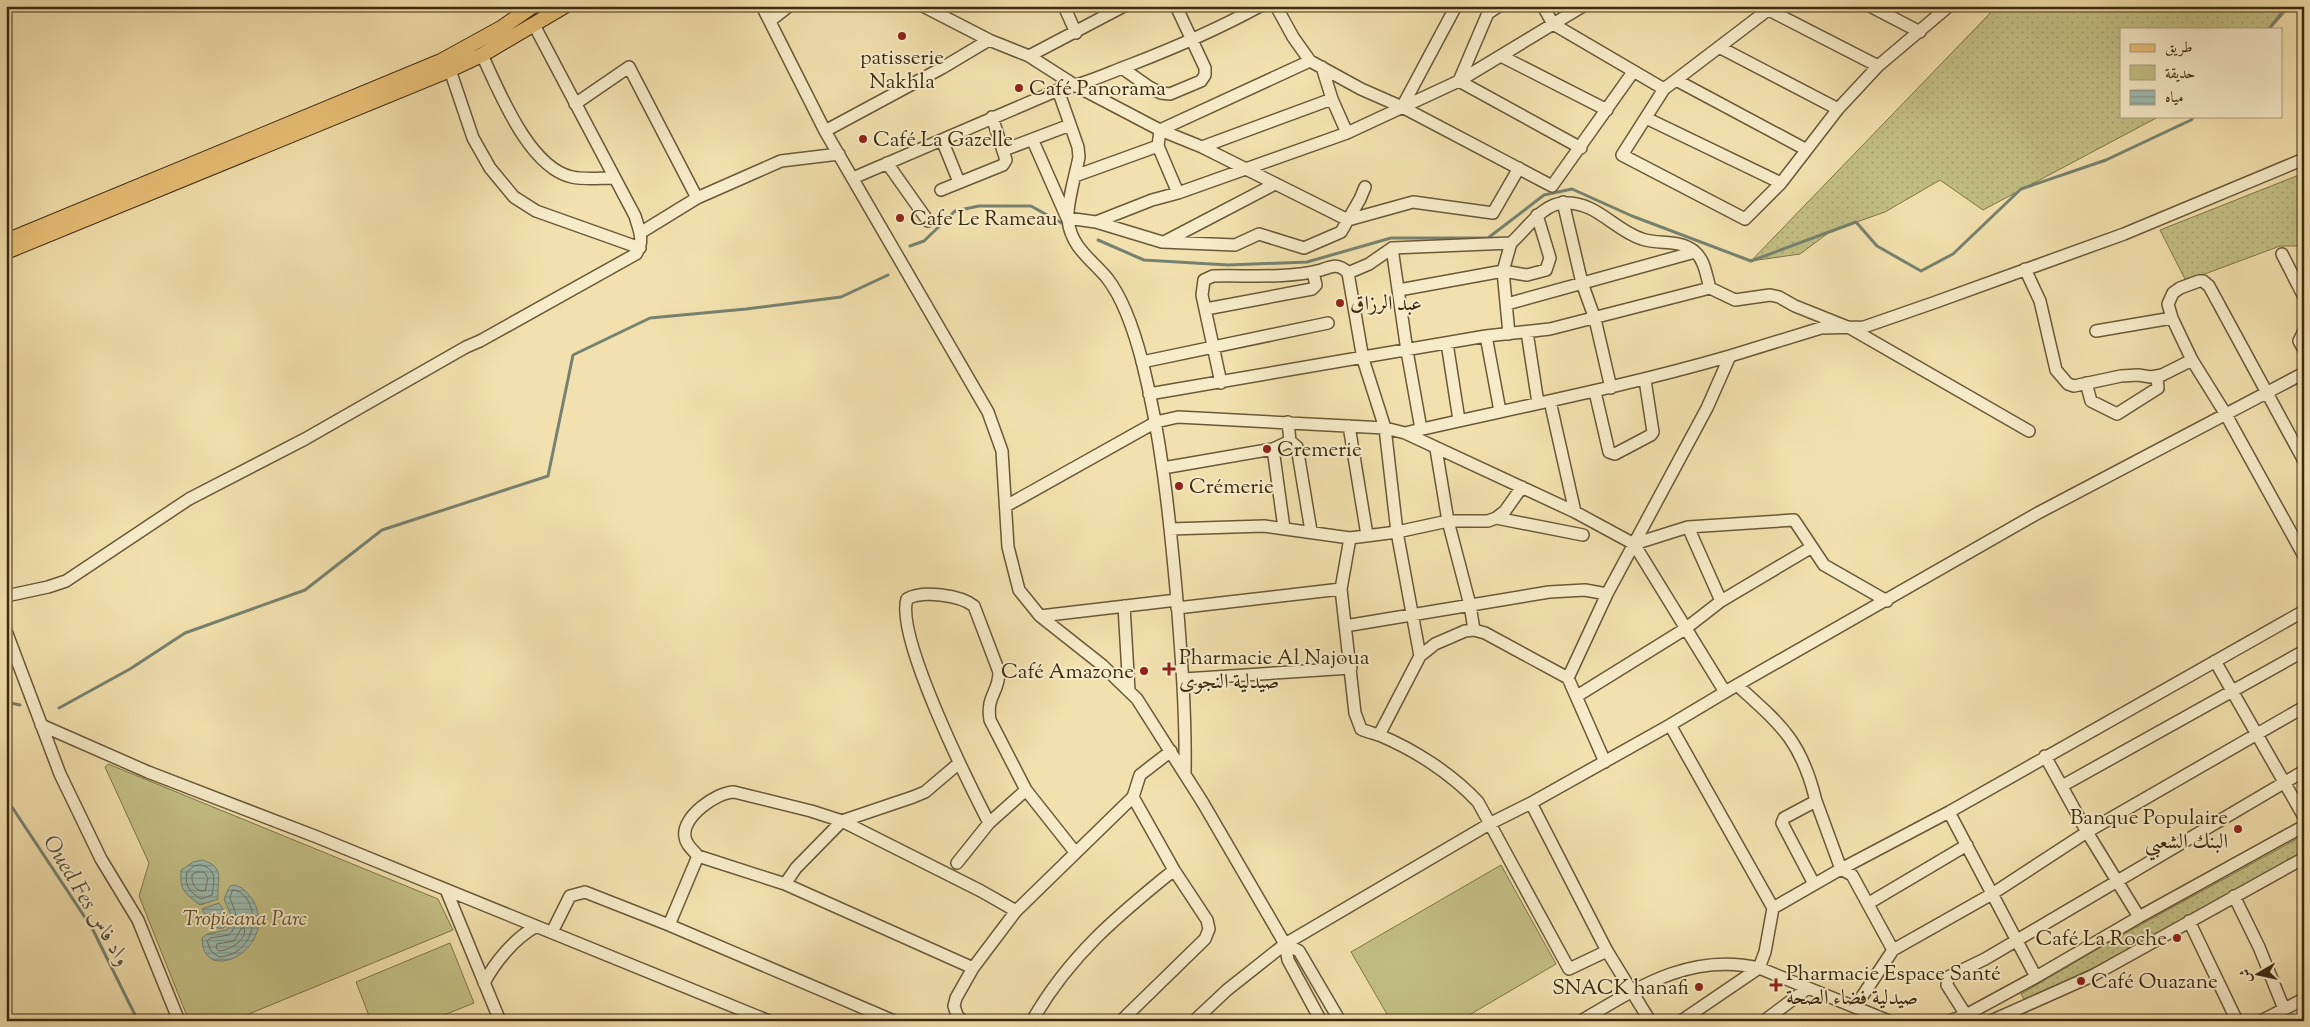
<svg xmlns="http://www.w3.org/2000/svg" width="2310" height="1027" viewBox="0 0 2310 1027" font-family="'Sorts Mill Goudy',Amiri,serif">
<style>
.grass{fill:url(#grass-dots);stroke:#80754a}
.park{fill:#c3c085;stroke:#80754a}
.water{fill:url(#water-rules);stroke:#768271}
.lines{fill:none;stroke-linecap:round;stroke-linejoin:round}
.shore{stroke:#6c7361;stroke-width:1}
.stream{stroke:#768271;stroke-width:3}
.minor-casing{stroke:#6a5838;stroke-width:14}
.major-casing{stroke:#3c2a10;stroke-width:16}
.minor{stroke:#f7ecca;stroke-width:11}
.major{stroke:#e9c077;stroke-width:14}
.poi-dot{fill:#8f2418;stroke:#f7ecca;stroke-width:2}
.labels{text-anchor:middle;stroke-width:4;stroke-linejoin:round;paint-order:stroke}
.poi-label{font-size:21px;fill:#3c2a10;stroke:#f7ecca;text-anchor:start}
.park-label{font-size:21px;font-style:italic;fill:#5e502d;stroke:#f7ecca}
.water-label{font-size:22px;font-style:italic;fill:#544e38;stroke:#f7ecca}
</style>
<defs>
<pattern id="grass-dots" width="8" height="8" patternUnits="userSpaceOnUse" patternTransform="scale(1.25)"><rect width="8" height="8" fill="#c3c085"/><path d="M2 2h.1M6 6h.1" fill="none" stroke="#a8a572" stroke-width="1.8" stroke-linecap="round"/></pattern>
<pattern id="water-rules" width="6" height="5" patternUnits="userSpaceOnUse" patternTransform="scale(1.25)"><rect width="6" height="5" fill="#9cbcb2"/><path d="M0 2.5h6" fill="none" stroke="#80998f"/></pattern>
</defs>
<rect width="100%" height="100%" fill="#f2e1ae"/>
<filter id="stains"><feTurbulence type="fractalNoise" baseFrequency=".004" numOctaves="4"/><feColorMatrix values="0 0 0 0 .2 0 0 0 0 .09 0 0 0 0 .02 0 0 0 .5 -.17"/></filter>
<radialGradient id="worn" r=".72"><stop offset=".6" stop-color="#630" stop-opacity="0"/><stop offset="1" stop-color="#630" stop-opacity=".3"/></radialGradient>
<path class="grass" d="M 1997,6 L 2291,6 L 2270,29 L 2121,29 L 2121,116 L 2160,116 L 1983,210 L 1940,180 L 1885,212 L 1831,231 L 1800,254 L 1751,261 Z
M 2304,173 L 2304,246 L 2280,246 L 2186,281 L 2160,230 Z
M 2304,835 L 2304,852 C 2212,903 2122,959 2024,999 L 2021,994 L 2111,941 Z"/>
<path class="park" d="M 108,764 L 438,899 L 453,930 L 232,1021 L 189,1021 L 139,896 L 149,863 L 105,767 Z
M 1501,865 L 1556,964 L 1459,1021 L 1391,1021 L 1351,952 Z
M 450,943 L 474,1003 L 429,1021 L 371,1021 L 356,982 Z"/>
<path class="water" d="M 202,860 C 227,867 216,881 218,899 L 200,905 C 184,892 180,892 181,870 L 193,862 Z
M 235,885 C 244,888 249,894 254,902 C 278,950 202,987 202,938 L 207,934 L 227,930 C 235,917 229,912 224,899 L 230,886 Z
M 219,903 C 225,913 231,917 224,928 C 208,930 209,920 202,909 Z"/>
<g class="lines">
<path class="shore" d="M 201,865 C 218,869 214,882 212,895 L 201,899 C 190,892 184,886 187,872 L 194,866 Z
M 197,872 L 204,872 L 208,878 L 205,891 C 196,892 191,884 192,875 Z
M 233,890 C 259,892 264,953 219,957 L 211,951 L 207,941 L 210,938 L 229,935 C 242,921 235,913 230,898 Z
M 244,928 C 248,940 230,950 219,951 L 216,948 L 217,944 L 234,941 L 241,929 Z"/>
<path class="stream" d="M 2269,29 L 2287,6
M 1098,240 L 1144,260 L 1228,265 L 1307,262 L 1391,238 L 1488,238 L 1544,195 L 1572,189 L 1632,216 L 1751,261 L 1856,222 L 1877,246 L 1921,271 L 1953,254 L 2021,189 L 2106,160 L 2191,120 L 2194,116
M 910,246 L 924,241 L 955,211 L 979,206 L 1031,206 L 1067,226
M 6,702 L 20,705
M 59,708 L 130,669 L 185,633 L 305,590 L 382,530 L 548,476 L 573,355 L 650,318 L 746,309 L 841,297 L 888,275
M 6,798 L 92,928 L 138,1021"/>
<g class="minor-casing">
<path id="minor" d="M 762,6 L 825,131 L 988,412 L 1002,451 L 1008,547 L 1019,590 L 1040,616 L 1102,665 L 1137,699 L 1203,803 L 1285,944 L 1288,960 L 1321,1021
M 923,6 L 989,40 L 1029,56 L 1076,86 L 1160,130 L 1202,147 L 1348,220 L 1413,202 L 1493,213 L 1519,168
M 1064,6 L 1076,33
M 1276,6 L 1293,37 L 1310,61 L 1361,89 L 1402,107 L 1552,186 L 1633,72
M 1499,6 L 1488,13 L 1459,81 L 1581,148
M 1543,6 L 1553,24 L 1664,89
M 1773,6 L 1664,89 L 1622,155 L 1745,219 L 1781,183 L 1838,109 L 1878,66 L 1949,6
M 1870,6 L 1920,32
M 1763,7 L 1878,66
M 770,21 L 789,6
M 1719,47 L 1838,109
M 482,55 C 499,91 529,168 572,177 C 585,180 600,178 614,178
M 1029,56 L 1124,6
M 1501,56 L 1607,110
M 1322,67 L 1332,99 L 1347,133
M 1122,68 L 1149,87 L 1161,93 L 1170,94 L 1201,81 L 1205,75 L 1205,68 L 1176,6
M 450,70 L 473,138 L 490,168 L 514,197 L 536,211 L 640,248
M 1676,80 L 1805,149
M 575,104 L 629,67 L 697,198
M 1402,107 L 1456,6
M 1646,118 L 1781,183
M 825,131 L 942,68 L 989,40
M 942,140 L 959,182
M 1033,141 L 1067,218 L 1096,222 L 1152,200 L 1178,193 L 1347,133 L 1459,81 L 1583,6
M 1202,147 L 1332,99
M 1004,150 L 1070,125
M 887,163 L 928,221
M 1075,176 L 1158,146
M 853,178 L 1058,90
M 941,190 L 1003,165 L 1006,160 L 992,117
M 1178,193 L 1158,146 L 1160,130 L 1310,61
M 1563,202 L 1582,283 L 1595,319 L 1611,388
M 1096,222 L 1162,242 L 1235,245 L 1259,234 L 1304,248 L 1341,232 L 1360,199 L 1365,187
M 640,233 L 697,198 L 781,161 L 839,154
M 1164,242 L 1275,184
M 1392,248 L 1407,351 L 1421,429
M 2282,254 L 2304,297
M 2025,269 L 2040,301 L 2056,370 L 2068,384 L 2074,386 L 2121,376 L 2138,375 L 2151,377 L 2162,375 L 2192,360
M 1348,273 L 1369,264 L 1392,248 L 1511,243 C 1526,230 1543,203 1564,203 C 1596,201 1614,230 1642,239 C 1659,245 1679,239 1694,251 C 1705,260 1706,275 1710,288 L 1735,300 L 1770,295 L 1779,297 L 1795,306 L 1850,328 L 2029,431
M 1399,290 L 1503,271 L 1527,275 L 1546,270 L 1550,258 L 1537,215
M 1507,304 L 1695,252
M 1206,309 L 1312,289 L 1316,285 L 1313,272
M 2096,331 L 2172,318
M 2304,331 L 2299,341 L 2304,350
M 1527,332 L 1538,403
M 1509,334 L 1503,271 L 1511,243
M 1486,336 L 1500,411
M 1447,343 L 1459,420
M 1142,362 L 1328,323
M 1221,383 L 1202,295 L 1204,280 L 1213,276 C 1248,275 1286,279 1321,270 C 1332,266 1339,263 1348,273 L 1363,359 L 1385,428 L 1397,532 L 1420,656
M 2086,383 L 2091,401 L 2117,414 L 2158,388 L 2157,376
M 1595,392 L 1609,452 L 1615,454 L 1651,435 L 1653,432 L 1645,380
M 1149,394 L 1486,336 L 1550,329 L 1710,288
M 1550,401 L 1575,512
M 1349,426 L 1367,535
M 1405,433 C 1514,408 1623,387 1730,356
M 1290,441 L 1297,447 L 1311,531
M 1273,449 L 1284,528
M 1436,449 L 1448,521 L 1470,605 L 1474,630
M 2304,461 L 2209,286 L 2203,281 L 2199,281 L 2180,288 L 2173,293 L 2168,304 L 2172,318 L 2192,360 L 2225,413 L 2304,556
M 1163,468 L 1273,449 L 1290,441 L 1288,422
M 1522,487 L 1505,511 L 1496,518 L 1488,521 L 1448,521 L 1397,532 L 1350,538 L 1341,589 L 1355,713 L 1361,729 C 1367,732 1373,733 1379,735 C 1415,750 1452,774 1478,802 L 1569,969 L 1607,951
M 1006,506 L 1156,422 L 1178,417 L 1385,428 L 1405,433 L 1575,512 L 1634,544 L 1725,692
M 1496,518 L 1583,535
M 1688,527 L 1721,601
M 1170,529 L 1264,526 L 1350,538
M 1634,544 L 1688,527 L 1794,520 L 1824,565 L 1887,601
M 6,596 L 48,587 L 66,581 L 189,499 L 305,439 L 466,347 L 480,341 L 636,254 C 645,241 639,230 635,216 L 534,25
M 1124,606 L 1129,691
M 1177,608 L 1341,589
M 1040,616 L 1177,600
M 1345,626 L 1549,592 L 1585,590 L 1607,594
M 6,631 L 60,774 L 101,859 L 138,920 L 179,1021
M 2215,661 L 2304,817
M 1568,678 L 1607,594 L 1707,408 L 1730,356 L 1821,328 L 1864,327 L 1933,303 L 2124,234 L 2304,159
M 1184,679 L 1351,668
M 1737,685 C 1781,725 1801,740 1816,801
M 1577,696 L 1685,629 L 1721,601 L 1812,547
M 41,725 L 148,772 L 317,837 L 769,1021
M 1670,725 L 1773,908 L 1765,952 L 1759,968 L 1681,1021
M 1379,735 L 1420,656 L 1435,644 L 1465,631 L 1474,630 L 1485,633 L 1568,678 L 1605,762
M 2045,756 L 2087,832 L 2139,917
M 1185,773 C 1186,711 1181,651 1176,589 C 1169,512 1161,436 1142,361 C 1135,334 1125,301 1107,278 C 1091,259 1071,247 1068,220 C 1066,206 1076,173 1079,157 L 1078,147 L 1058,90 C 1083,85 1106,74 1130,65 C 1174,48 1218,29 1260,6
M 2062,786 L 2304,651
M 1531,803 L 1607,951 L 1650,1021
M 1949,812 L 2036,977
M 989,823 C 969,784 895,636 907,599 C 922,590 960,595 974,606 L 999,672 C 999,693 986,695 990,720 L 1026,790 L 1075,852
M 698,856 L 785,884 L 973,968
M 957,863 L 989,823 L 1026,790
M 785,884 L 796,868 L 842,821 L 913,797 L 925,792 L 958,764
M 1814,884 L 1782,823 L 1784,818 L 1816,801 L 1841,869 L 1852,875 L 1893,950 L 1855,1007
M 447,892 L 500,1021
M 2234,896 L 2259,947 L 2284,1009
M 1869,903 L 1967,845
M 1773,908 L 1841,869 L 1949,812 L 2304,611
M 2189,921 L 2237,1021
M 669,925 L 698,856 C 693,850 686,845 685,837 C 681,817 717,792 734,792 L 811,811 L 842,821 L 981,891 L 1016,911
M 552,932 L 570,896 L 585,892 L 669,925 L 894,1021
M 1285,944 L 1299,951 L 1340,1021
M 1893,950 L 1992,894 L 2087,832 L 2304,707
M 484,983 C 495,962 514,939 535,927
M 1966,1015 L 1947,985 L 1948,977 L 1985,959 L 2304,771
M 962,1021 L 957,1015 L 954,1006 L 956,998 L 973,968 L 1016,911 L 1133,797 L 1140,775 L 1171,751
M 1032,1021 C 1069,956 1117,916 1174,870
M 1121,1021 L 1205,939 L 1209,929 L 1207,920 L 1174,870 L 1133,797
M 1194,1021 L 1227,990 L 1285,944 L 1491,823 L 1531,803 L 1670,725 L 1737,685 L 2038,513 L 2304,373
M 1581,1021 C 1637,988 1690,952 1759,968 L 1889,1021
M 1764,1021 L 1808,988
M 1949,1021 L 1966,1015 L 2036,977 L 2139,917 L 2304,826
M 1991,1021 L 2092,976 L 2304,858
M 2261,1021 L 2304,999"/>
</g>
<g class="major-casing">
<path id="major" d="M 6,241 L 441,61 L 501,28 L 533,6
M 6,252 L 450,70 L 482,55 L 565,6"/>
</g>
<use href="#minor" class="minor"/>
<use href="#major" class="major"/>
</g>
<g class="poi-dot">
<circle cx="902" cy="36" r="5"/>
<circle cx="1019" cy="88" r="5"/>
<circle cx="863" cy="139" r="5"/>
<circle cx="900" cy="218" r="5"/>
<circle cx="1340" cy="303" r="5"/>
<circle cx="1267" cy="449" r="5"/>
<circle cx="1179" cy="486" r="5"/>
<path d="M1166.5 661.5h5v5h5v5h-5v5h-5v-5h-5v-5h5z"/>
<circle cx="1144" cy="671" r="5"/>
<circle cx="2238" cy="829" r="5"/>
<circle cx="2177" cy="938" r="5"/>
<circle cx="2081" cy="981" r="5"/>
<path d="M1773.5 977.5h5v5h5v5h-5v5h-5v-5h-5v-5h5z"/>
<circle cx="1699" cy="987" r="5"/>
</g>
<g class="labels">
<g class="poi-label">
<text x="902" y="64" text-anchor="middle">patisserie<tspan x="902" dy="24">Nakhla</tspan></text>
<text x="1029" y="95">Café Panorama</text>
<text x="873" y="146">Café La Gazelle</text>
<text x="910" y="225">Cafe Le Rameau</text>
<text x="1350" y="310">عبد الرزاق</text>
<text x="1277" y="456">Cremerie</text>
<text x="1189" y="493">Crémerie</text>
<text x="1179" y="664">Pharmacie Al Najoua<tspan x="1179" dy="24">صيدلية النجوى</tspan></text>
<text x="1134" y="678" text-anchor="end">Café Amazone</text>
<text x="2228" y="824" text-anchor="end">Banque Populaire<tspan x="2228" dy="24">البنك الشعبي</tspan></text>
<text x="2167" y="945" text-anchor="end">Café La Roche</text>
<text x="1786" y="980">Pharmacie Espace Santé<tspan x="1786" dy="24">صيدلية فضاء الصحة</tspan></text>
<text x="2091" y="988">Café Ouazane</text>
<text x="1689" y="994" text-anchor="end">SNACK hanafi</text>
</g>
<g class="park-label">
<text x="245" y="925">Tropicana Parc</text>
</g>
<g class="water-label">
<text transform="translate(88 900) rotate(59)" y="8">Oued Fes واد فاس</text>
</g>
</g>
<rect width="2310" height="1027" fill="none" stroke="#f2e1ae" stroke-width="25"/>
<rect x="8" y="8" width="2295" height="1012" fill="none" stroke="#3c2a10" stroke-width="2.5"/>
<rect x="12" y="12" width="2285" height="1002" fill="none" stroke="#3c2a10"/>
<rect x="2120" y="28" width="162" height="90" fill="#f7ecca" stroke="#ac9e80"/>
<rect x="2130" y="44" width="25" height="8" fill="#e9c077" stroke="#ac9e80"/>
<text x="2165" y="52" font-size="15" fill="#3c2a10">طريق</text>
<rect x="2130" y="65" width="25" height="15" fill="#c3c085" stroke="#ac9e80"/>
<text x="2165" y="78" font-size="15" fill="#3c2a10">حديقة</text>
<rect x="2130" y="90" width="25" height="15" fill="url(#water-rules)" stroke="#ac9e80"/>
<text x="2165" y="102" font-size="15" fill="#3c2a10">مياه</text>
<g transform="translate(2258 974) rotate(261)" stroke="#f7ecca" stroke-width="4" paint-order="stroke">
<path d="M0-4L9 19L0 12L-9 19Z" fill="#3c2a10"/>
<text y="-8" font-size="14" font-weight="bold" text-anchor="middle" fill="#3c2a10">ش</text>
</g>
<rect width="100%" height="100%" filter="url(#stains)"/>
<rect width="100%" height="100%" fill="url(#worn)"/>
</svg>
